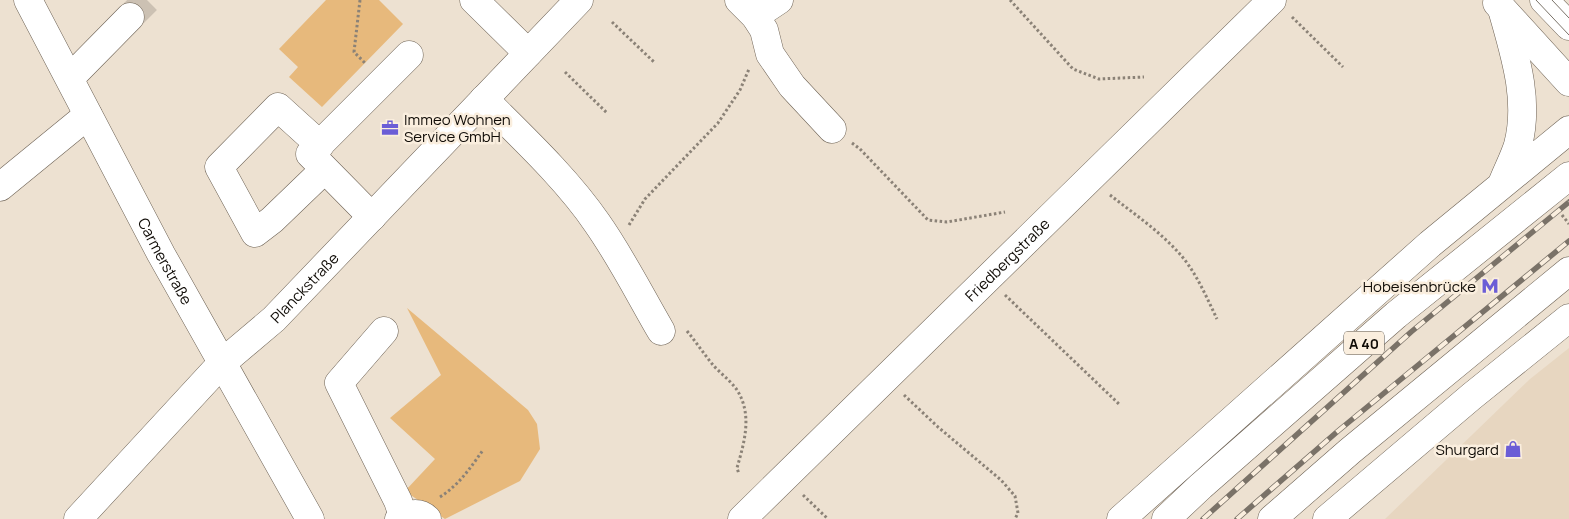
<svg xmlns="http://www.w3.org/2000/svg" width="1569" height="519" font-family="Manrope,sans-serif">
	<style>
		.built { fill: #e7d6c0 }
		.green { fill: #e7b97c }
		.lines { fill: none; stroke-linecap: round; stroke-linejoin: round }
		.minor-tunnel { stroke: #ccc1b3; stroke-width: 28; stroke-dasharray: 28 14; stroke-linecap: butt }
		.minor-casing { stroke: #6d6255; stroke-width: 29 }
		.major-casing { stroke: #6d6255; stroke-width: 29 }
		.highway-casing { stroke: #6d6255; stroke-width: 29 }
		.path { stroke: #8b8277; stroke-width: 3; stroke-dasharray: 2.5 2.5; stroke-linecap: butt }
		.minor { stroke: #fff; stroke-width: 28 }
		.major { stroke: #fff; stroke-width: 28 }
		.highway { stroke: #fff; stroke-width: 28 }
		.tram { stroke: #7a7268; stroke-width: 1 }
		.rail-casing { stroke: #7a7268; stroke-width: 5.5 }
		.rail { stroke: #faeede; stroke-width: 4; stroke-dasharray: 11; stroke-linecap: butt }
		.labels { text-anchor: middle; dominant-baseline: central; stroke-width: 5; stroke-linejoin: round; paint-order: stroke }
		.shield { fill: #faeede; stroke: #565048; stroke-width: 1 }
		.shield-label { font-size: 14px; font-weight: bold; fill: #100c07 }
		.poi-label { font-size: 15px; fill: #100c07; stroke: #faeede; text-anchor: end }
		.street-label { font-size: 15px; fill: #100c07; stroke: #faeede }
	</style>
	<rect width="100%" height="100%" fill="#ede1d1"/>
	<!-- built -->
	<path class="built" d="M1569,348V519H1385L1530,379Z"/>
	<!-- green -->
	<path class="green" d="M326,0H379L403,24L322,107L289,77L298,67L279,49Z
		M407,308L515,399L528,410L537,424L540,449L520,481L445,519L405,491L435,459L390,418L441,375Z"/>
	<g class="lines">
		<!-- minor-tunnel -->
		<path class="minor-tunnel" d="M130,17L147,0"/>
		<!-- minor casing -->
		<g class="minor-casing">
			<g id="minor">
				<path id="s1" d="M28,0L161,254L310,519"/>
				<path d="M474,0L528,53"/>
				<path d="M739,0L755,16L764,30L770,54L792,86L832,129"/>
				<path d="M1544,0L1569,26"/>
				<path d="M755,16L779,0"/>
				<path d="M70,78L130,17"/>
				<path d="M484,99C522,137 567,179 597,223C621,257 640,295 661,331"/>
				<path d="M320,145L278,107L219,167L255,233L272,220L324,170"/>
				<path d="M0,187L88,115"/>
				<path d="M372,217L310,154L409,55"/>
				<path d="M384,331L339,383L398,501L403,516"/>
				<path id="s2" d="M78,519L222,363L274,319L579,0"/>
				<path d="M399,519C408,514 419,511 427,519"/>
				<path id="s3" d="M742,519L1272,0"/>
			</g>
		</g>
		<!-- major casing -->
		<g class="major-casing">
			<path id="major" d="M1497,3L1569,82"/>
		</g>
		<!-- highway casing -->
		<g class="highway-casing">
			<path id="highway" d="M1502,9C1514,52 1530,99 1518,145C1514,158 1507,171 1502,184
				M1121,519L1430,244L1569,130
				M1166,519L1201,486L1396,315L1569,176
				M1272,519L1350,451L1569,271
				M1327,519L1472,396L1569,318"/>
		</g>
		<!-- path -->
		<path class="path" d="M360,0L354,52L365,63
			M1010,0L1073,69L1099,79L1144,77
			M1292,17L1343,67
			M612,22L655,63
			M565,72L607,113
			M852,143L860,149L928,220L947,222L1005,212
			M1110,195C1133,213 1158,230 1178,252C1195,270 1206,296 1217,319
			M1562,215L1569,224
			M629,225L645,199L718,123L740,90L749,69
			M1005,295L1120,405
			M687,331C696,342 704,354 713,365C720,373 731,381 737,390C753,415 744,443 737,468L739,474
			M904,395L938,427L1001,480L1015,496L1018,513L1015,519
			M803,495L828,519
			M440,497C459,485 471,467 483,450"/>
		<!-- minor -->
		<use href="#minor" class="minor"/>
		<!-- major -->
		<use href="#major" class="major"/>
		<!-- highway -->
		<use href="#highway" class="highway"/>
		<!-- tram -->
		<path class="tram" d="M1536,0L1569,35
			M1552,0L1569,18"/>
		<!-- rail casing -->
		<g class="rail-casing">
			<path id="rail" d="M1203,519L1411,332L1569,202
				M1237,519L1338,431L1569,241"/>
		</g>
		<!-- rail -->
		<use href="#rail" class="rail"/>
	</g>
	<!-- icons -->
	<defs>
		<g id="office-bare" transform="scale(1.35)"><path d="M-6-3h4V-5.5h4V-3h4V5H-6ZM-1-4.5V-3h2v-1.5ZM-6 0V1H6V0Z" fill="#6b5dd6" stroke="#faeede" stroke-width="2.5" paint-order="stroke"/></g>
		<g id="metro-bare" transform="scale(1.35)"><path d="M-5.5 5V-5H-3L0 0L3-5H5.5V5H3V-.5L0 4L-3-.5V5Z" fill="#6b5dd6" stroke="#faeede" stroke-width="2.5" paint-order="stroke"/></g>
		<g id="shop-bare" transform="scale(1.35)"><path d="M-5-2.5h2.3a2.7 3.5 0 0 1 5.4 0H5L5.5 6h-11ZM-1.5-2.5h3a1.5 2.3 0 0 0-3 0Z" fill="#6b5dd6" stroke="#faeede" stroke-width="2.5" paint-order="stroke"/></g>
	</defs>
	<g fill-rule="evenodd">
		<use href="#office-bare" x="390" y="128"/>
		<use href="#metro-bare" x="1490" y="286"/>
		<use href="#shop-bare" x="1513" y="449"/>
	</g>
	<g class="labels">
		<!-- shield labels -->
		<rect class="shield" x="1344" y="331.5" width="40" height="23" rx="4"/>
		<g class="shield-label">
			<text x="1364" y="343">A 40</text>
		</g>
		<!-- poi labels -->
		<g class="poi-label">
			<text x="404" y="119" text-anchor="start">Immeo Wohnen<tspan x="404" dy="17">Service GmbH</tspan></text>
			<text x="1476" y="286">Hobeisenbrücke</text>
			<text x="1499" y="449">Shurgard</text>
		</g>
		<!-- street labels -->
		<g class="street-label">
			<text stroke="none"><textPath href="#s3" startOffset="371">Friedbergstraße</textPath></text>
			<text stroke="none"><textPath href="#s1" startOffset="295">Carmerstraße</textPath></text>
			<text stroke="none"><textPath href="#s2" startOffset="324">Planckstraße</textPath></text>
		</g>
	</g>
</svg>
